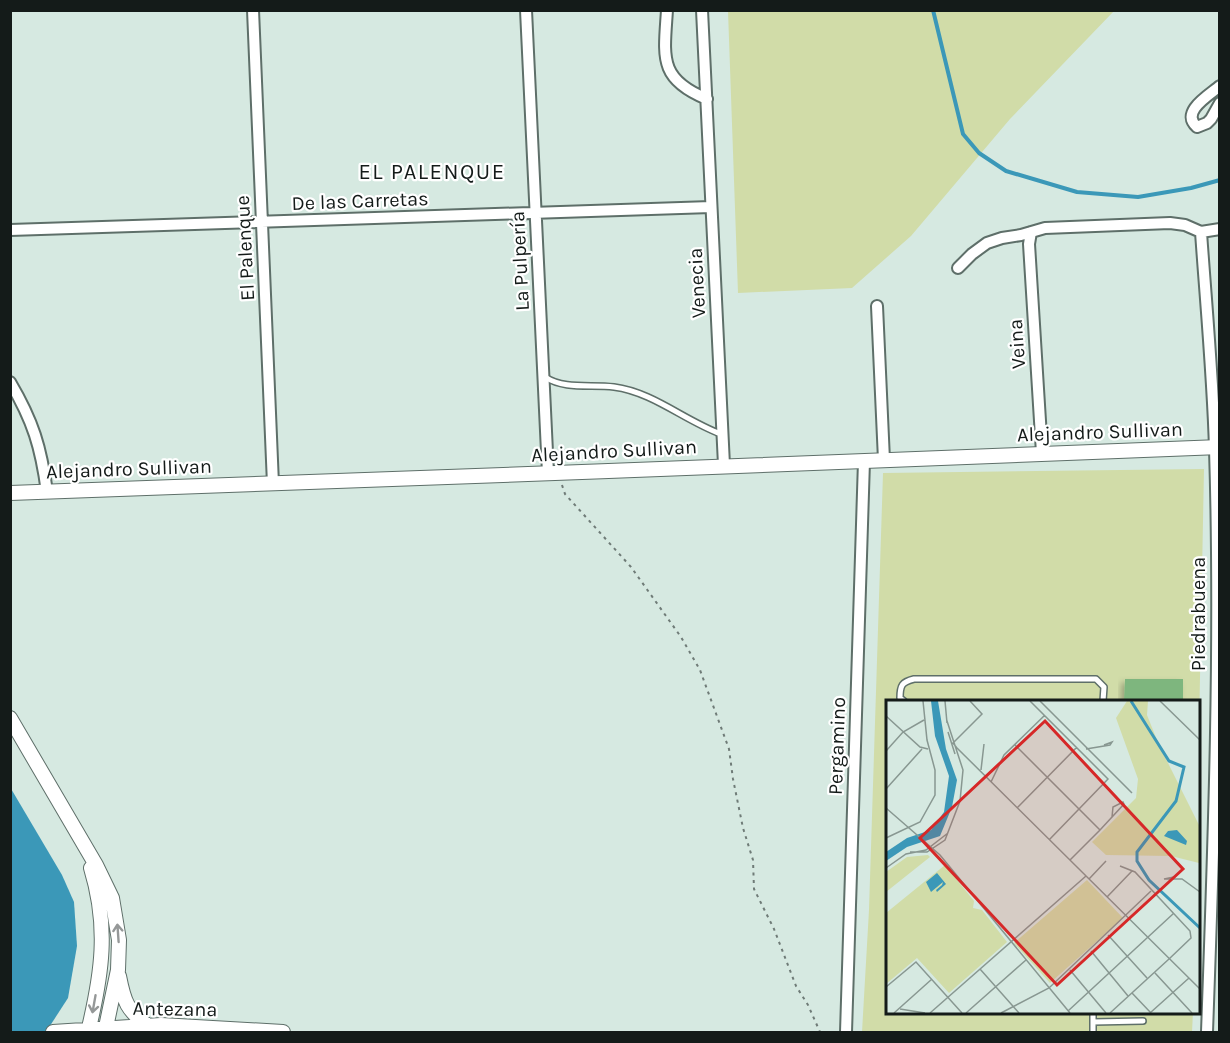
<svg xmlns="http://www.w3.org/2000/svg" width="1230" height="1043" font-family="Karla,sans-serif">
	<style>
		.green { fill: #d1dca8 }
		.water { fill: #3b98b8 }
		.lines { fill: none; stroke-linecap: round; stroke-linejoin: round }
		.stream { stroke: #3b98b8; stroke-width: 4 }
		.building { fill: #7eb67e; filter: url(#shadow) }
		.service-casing { stroke: #5e6f69; stroke-width: 8 }
		.minor-casing { stroke: #5e6f69; stroke-width: 14 }
		.tertiary-casing { stroke: #5e6f69; stroke-width: 16 }
		.path { stroke: #6f7b77; stroke-width: 2; stroke-dasharray: 3 4.5; stroke-linecap: butt }
		.service { stroke: #fff; stroke-width: 5 }
		.minor { stroke: #fff; stroke-width: 10 }
		.tertiary { stroke: #fff; stroke-width: 14 }
		.oneway { stroke: #959898 }
		.labels { text-anchor: middle; dominant-baseline: central; stroke-width: 4.5; stroke-linejoin: round; paint-order: stroke }
		.street-label { font-size: 20px; fill: #141b19; stroke: #fff }
		.quarter-label { font-size: 22px; letter-spacing: 1.5px; fill: #141b19; stroke: #fff }
		.inset-river { fill: none; stroke: #3b98b8; stroke-width: 3 }
		.inset-road { fill: none; stroke: #889791; stroke-width: 1.5 }
		.view { fill: #d62828; fill-opacity: 0.15; stroke: #d62828; stroke-width: 3 }
		.inset-edge { fill: none; stroke: #141b19; stroke-width: 3 }
	</style>
	<defs>
		<filter id="shadow"><feDropShadow dx="-3.5" dy="3.5" stdDeviation="3" flood-color="#0004"/></filter>
	</defs>
	<rect width="100%" height="100%" fill="#d6e9e1"/>
	<!-- green -->
	<path class="green" d="M728,11V10L1114,11L1010,119L911,236L852,288L738,293Z
		M1204,469L1199,729L1198,701H888V1012H1193L1192,1032H862L869,910L883,473Z"/>
	<!-- water -->
	<path class="water" d="M10,787L62,875L74,902L77,946L68,998L46,1032H11Z"/>
	<g class="lines">
		<!-- stream -->
		<path class="stream" d="M933,10L963,134L979,153L1006,171L1077,192L1138,197L1191,188L1220,180"/>
	</g>
	<!-- building -->
	<path class="building" d="M1125,679H1183V701H1124Z"/>
	<g class="lines">
		<!-- service casing -->
		<g class="service-casing">
			<path id="service" d="M545,377C565,390 591,384 614,387C653,392 685,421 721,434
				M904,701L900,698C900,685 902,682 914,679H1096L1104,687L1103,701
				M1093,1022L1143,1021
				M1093,1032V1012"/>
		</g>
		<!-- minor casing -->
		<g class="minor-casing">
			<path id="minor" d="M253,10L273,484
				M526,10L548,473
				M667,10C664,57 658,79 707,99
				M702,10L724,465
				M1220,86C1208,96 1180,112 1197,127L1207,123L1211,119L1220,103
				M10,230L711,207
				M1031,232L1029,244L1042,453
				M1201,232C1206,304 1213,377 1215,449C1221,643 1214,838 1207,1032
				M958,268L972,254L987,243L1002,238L1021,235L1045,228L1170,223L1185,225L1201,232L1220,229
				M877,306L884,460
				M10,382C33,421 41,447 47,492
				M846,1032L864,461"/>
		</g>
		<!-- tertiary casing -->
		<g class="tertiary-casing">
			<path id="tertiary" d="M10,493C414,480 816,462 1220,447
				M10,718L96,865L112,898L119,940L118,970L105,1032
				M119,976C124,1002 127,1010 148,1026
				M53,1032L161,1025L283,1032
				M88,1032C102,974 109,927 91,868"/>
		</g>
		<!-- path -->
		<path class="path" d="M562,485L565,494L631,567L681,637L700,670L729,749L733,779L743,828L753,860L754,889L774,929L796,986L808,1005L820,1032"/>
		<!-- service -->
		<use href="#service" class="service"/>
		<!-- minor -->
		<use href="#minor" class="minor"/>
		<!-- tertiary -->
		<use href="#tertiary" class="tertiary"/>
	</g>
	<!-- one-way arrows -->
	<defs><path id="oneway-shaft" d="M-6 0H5M1.5-3L5.5 0L1.5 3" fill="none" stroke-width="1.6" stroke-linecap="round" stroke-linejoin="round" transform="scale(1.5)"/></defs>
	<g class="oneway">
		<use href="#oneway-shaft" transform="translate(118 933) rotate(-94)"/>
		<use href="#oneway-shaft" transform="translate(94 1004) rotate(100)"/>
	</g>
	<g class="labels">
		<!-- street labels -->
		<g class="street-label">
			<text transform="translate(360 201) rotate(-2)">De las Carretas</text>
			<text transform="translate(245 248) rotate(-93)">El Palenque</text>
			<text transform="translate(520 261) rotate(-93)">La Pulpería</text>
			<text transform="translate(697 283) rotate(-93)">Venecia</text>
			<text transform="translate(1017 344) rotate(-94)">Veina</text>
			<text transform="translate(1100 432) rotate(-2)">Alejandro Sullivan</text>
			<text transform="translate(614 451) rotate(-3)">Alejandro Sullivan</text>
			<text transform="translate(129 469) rotate(-2)">Alejandro Sullivan</text>
			<text transform="translate(1198 614) rotate(-90)">Piedrabuena</text>
			<text transform="translate(837 746) rotate(-88)">Pergamino</text>
			<text transform="translate(175 1009) rotate(1)">Antezana</text>
		</g>
		<!-- quarter labels -->
		<g class="quarter-label">
			<text x="432" y="172">EL PALENQUE</text>
		</g>
	</g>
	<!-- overview -->
	<g transform="translate(886 700)">
		<rect width="314" height="314" fill="#d6e9e1"/>
		<path d="M241,1H262L261,15L273,45L313,125V163L285,156L220,155L206,142L250,98L252,79L230,18ZM42,155L44,157L0,192V172L21,157ZM59,165L88,201L87,208L96,210L121,242L63,293L31,258L0,284V213ZM201,180L237,218L164,283L128,243Z" fill="#d1dca8"/>
		<path d="M45,1H52L60,49L71,80L66,107L54,136L21,147L0,161V152L21,138L45,130L58,112L63,76L49,36ZM291,130L301,141L300,145L278,136L282,131ZM51,173L60,184L51,192L50,190L56,185L57,182L45,192L40,182Z" fill="#3b98b8"/>
		<path class="inset-river" d="M245,1L283,61L298,67L290,101L251,152V161L263,180L314,228"/>
		<path class="inset-road" d="M59,1L61,23M84,1L96,14L67,43L71,48L314,289M144,1L222,79L163,140M154,1L246,93M274,1L314,40M0,16L34,47L42,49M62,32L69,54M129,45L214,130M200,49L224,45L226,42L218,45M0,51L17,32L38,20M95,70L98,44M105,82L118,55L159,15M0,89L36,49M0,108L54,155L184,313M131,108L191,47M0,138L34,122L49,95V70L41,40L37,1M24,152H41L59,140L74,101L77,70L61,21M184,160L214,130L238,104L237,102L227,107L226,117M234,166L249,172L304,231L305,238L283,259M0,168L20,154L40,150L62,133M288,177L278,179H296L314,192M203,179L220,161M221,197L246,171M222,235L261,278M205,251L242,296M94,269L133,313M184,270L220,313M269,273L306,313M0,287L30,262L76,313M246,293L265,313M14,309L39,313M182,311L288,213M8,313L46,279M44,313L200,176M80,313L140,260M115,313L163,288L265,191M224,313L283,259M264,313L303,278"/>
		<path class="view" d="M159,21L297,169L171,285L34,138Z"/>
		<rect width="314" height="314" class="inset-edge"/>
	</g>
	<!-- border -->
	<rect width="1230" height="1043" fill="none" stroke="#141b19" stroke-width="24"/>
</svg>
